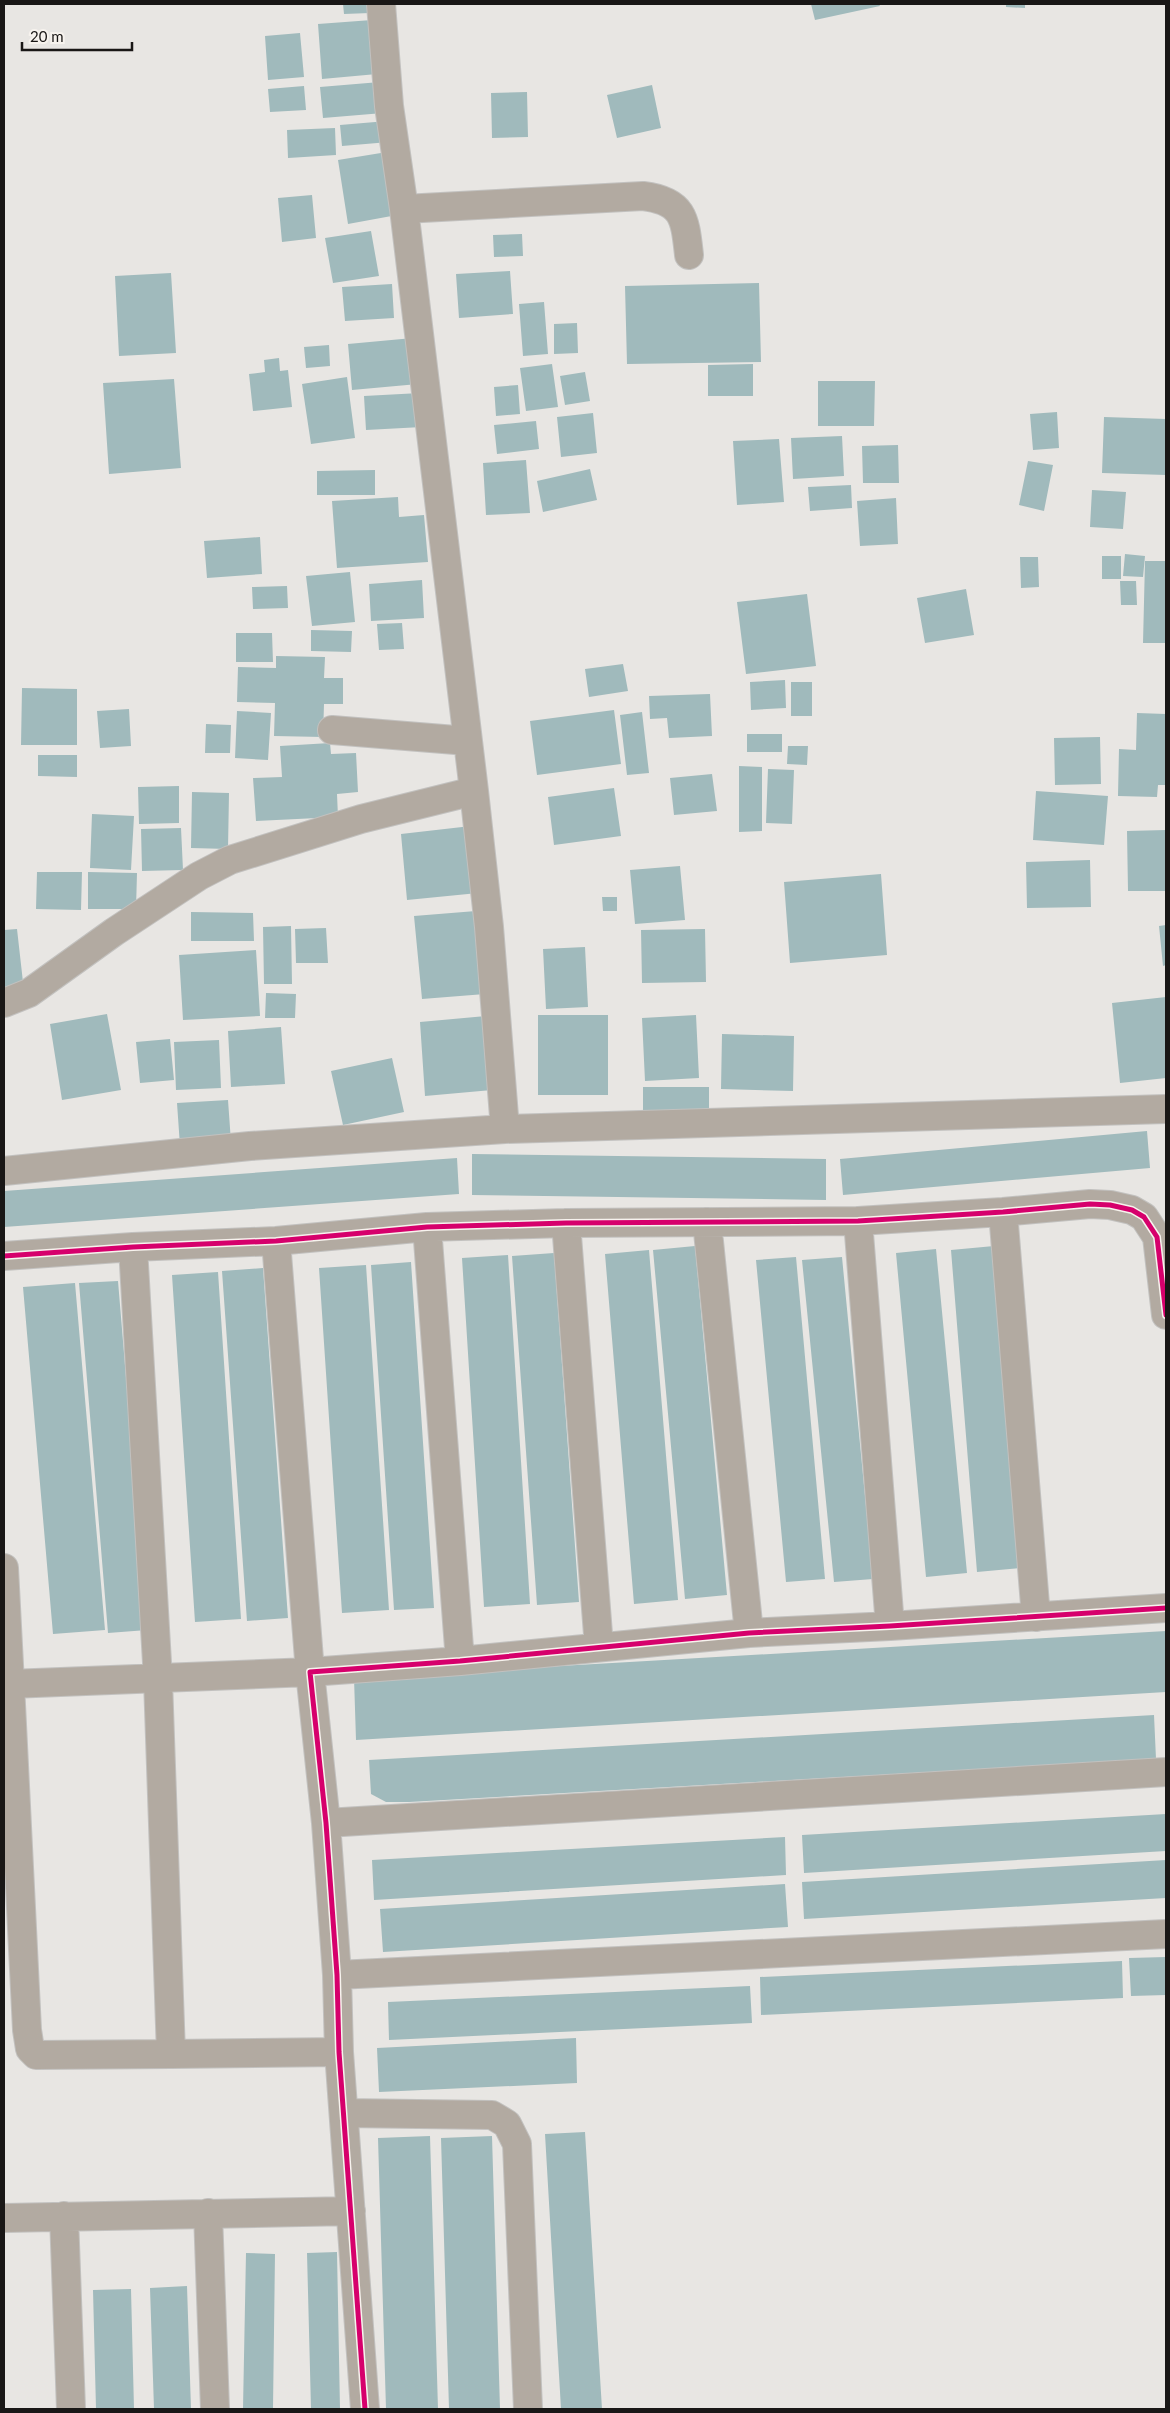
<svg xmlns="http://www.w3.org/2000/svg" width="1170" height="2413" font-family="Lato,sans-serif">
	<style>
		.building { fill: #a0babc }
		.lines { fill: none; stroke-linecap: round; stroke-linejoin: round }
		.minor-casing { stroke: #c2c1bf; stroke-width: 30 }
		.minor { stroke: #b2aaa1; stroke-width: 28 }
		.cycleway-casing { stroke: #f7f3ee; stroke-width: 8 }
		.cycleway { stroke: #d6006c; stroke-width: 5 }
	</style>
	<rect width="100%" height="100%" fill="#e8e6e3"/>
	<!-- building -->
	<path class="building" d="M343,4H370V13L344,14Z
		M811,4H879L880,6L815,20Z
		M1006,4H1025V8L1006,7Z
		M372,20L377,74L322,79L318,24Z
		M300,33L304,77L268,80L265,36Z
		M380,82L383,113L323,118L320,87Z
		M652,85L661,128L617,138L607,95Z
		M304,86L306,110L270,112L268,89Z
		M527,92L528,137L492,138L491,93Z
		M387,121L389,142L342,146L340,125Z
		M335,128L336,155L288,158L287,130Z
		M387,152L397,215L348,224L338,160Z
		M312,195L316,238L282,242L278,198Z
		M371,231L379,276L333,283L325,238Z
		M522,234L523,256L494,257L493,235Z
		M510,271L513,314L459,318L456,274Z
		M171,273L176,353L119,356L115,276Z
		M759,283L761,362L627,364L625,286Z
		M392,284L394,318L345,321L342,287Z
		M544,302L548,354L523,356L519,304Z
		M577,323L578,353L554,354V324Z
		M413,338L418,384L352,390L348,344Z
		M329,345L330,366L306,368L304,347Z
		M279,358L280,371L288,370L292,407L253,411L249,374L265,372L264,360Z
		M552,364L558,407L526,411L520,368Z
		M753,364V396H708V365Z
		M585,372L590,401L565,405L560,376Z
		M347,377L355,438L311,444L302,384Z
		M174,379L181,468L109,474L103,383Z
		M818,381H875L874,426H818Z
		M518,385L520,414L496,416L494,387Z
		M420,393L422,427L366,430L364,396Z
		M1057,412L1059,448L1033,450L1030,414Z
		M593,413L597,453L561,457L557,417Z
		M1104,417L1166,419V475L1102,473Z
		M536,421L539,449L497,454L494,425Z
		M842,436L844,476L793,479L791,438Z
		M779,439L784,502L737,505L733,441Z
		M898,445L899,483H863L862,446Z
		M526,460L530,513L486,515L483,463Z
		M1028,461L1053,465L1044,511L1019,505Z
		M590,469L597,500L543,512L537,481Z
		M375,470V495H317V471Z
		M851,485L852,508L810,511L808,487Z
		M1092,490L1126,492L1123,529L1090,527Z
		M398,497L399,517L424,515L428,562L337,568L332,501Z
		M896,498L898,544L860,546L857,501Z
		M260,537L262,574L207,578L204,541Z
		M1125,554L1145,556L1143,577L1123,576Z
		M1102,556H1121V579H1102Z
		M1020,557H1038L1039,587L1021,588Z
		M1145,561H1166V643H1143Z
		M350,572L355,622L312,626L306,576Z
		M422,580L424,618L371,621L369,584Z
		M1120,581H1136L1137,605H1121Z
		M287,586L288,608L253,609L252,587Z
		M966,589L974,635L925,643L917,598Z
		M807,594L816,666L746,674L737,602Z
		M402,623L404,649L379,650L377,624Z
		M311,630L352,631L351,652L311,651Z
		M236,633H272L273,662H236Z
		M276,656L325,657L324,678H343V704H324L323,737L274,736L275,703L237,702L238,667L276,668Z
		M623,664L628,691L589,697L585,669Z
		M785,680L786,708L751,710L750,682Z
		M791,682H812V716H791Z
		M22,688L77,689V745H21Z
		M710,694L712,736L669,738L667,718L650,719L649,696Z
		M129,709L131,746L100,748L97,711Z
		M614,710L621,764L537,775L530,721Z
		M237,711L271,713L268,760L235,758Z
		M642,712L649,773L627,775L620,715Z
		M1137,713L1166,714V785H1158L1157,797L1118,796L1119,749L1136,750Z
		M206,724L231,725L230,753H205Z
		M747,734H782V752H747Z
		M1100,737L1101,784L1055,785L1054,738Z
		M330,743L331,754L356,753L358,792L337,794L338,817L256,821L253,778L282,777L280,746Z
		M788,746H808L807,765L787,764Z
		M38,755H77V777L38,776Z
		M739,766L762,767V831L739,832Z
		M768,769L794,770L792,824L766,823Z
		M712,774L717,811L674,815L670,778Z
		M179,786V823L139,824L138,787Z
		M614,788L621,836L554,845L548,797Z
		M1036,791L1108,796L1104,845L1033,840Z
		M192,792L229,793L228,849L191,848Z
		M92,814L134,816L131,870L90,868Z
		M471,826L478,893L407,900L401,834Z
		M181,828L183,870L142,871L141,829Z
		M1166,830V891H1128L1127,831Z
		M1090,860L1091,907L1027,908L1026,862Z
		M680,866L685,920L635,924L630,870Z
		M37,872H82L81,910L36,909Z
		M88,872L137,873L136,909H88Z
		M881,874L887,955L790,963L784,882Z
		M602,897H617V911H603Z
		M476,911L485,994L422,999L414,916Z
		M191,912L253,913L254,941H191Z
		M1166,925V965L1163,966L1159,926Z
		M291,926L292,984H264L263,927Z
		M326,928L328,963H296L295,929Z
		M17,929L24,991L4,993V930Z
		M705,929L706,982L642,983L641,930Z
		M585,947L588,1007L546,1009L543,949Z
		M256,950L260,1016L183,1020L179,955Z
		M266,993L296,994L295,1018H265Z
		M1166,997V1078L1120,1083L1112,1003Z
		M107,1014L121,1090L62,1100L50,1024Z
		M538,1015H608V1095H538Z
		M696,1015L699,1078L645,1081L642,1018Z
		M486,1016L492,1090L425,1096L420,1022Z
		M281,1027L285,1084L231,1087L228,1031Z
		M722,1034L794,1036L793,1091L721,1089Z
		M170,1039L174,1080L140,1083L136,1042Z
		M219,1040L221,1088L176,1090L174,1042Z
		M392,1058L404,1112L343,1125L331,1071Z
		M643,1087H709V1115H643Z
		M228,1100L231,1142L180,1146L177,1103Z
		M1147,1131L1150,1168L843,1195L840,1159Z
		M472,1154L826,1159V1200L472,1195Z
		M457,1158L459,1194L4,1227V1191Z
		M695,1246L727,1595L685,1599L653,1250Z
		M994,1246L1020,1568L977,1572L951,1250Z
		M936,1249L967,1573L926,1577L896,1253Z
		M649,1250L678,1600L634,1604L605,1254Z
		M554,1253L579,1602L537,1605L512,1256Z
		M508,1255L530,1604L484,1607L462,1258Z
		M796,1257L825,1579L786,1582L756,1260Z
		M842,1257L873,1579L834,1582L802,1260Z
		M411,1262L434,1608L394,1610L371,1265Z
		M366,1265L389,1610L342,1613L319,1268Z
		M263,1268L288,1618L247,1621L222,1271Z
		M218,1272L241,1619L195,1622L172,1275Z
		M118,1281L147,1630L108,1633L79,1283Z
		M75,1283L105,1630L53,1634L23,1287Z
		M1166,1631V1692L356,1740L354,1678Z
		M1154,1715L1156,1759L409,1802H386L371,1794L369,1760Z
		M1166,1814V1851L804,1873L802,1835Z
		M785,1837L786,1875L374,1900L372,1860Z
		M1166,1860V1898L804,1919L802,1882Z
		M785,1884L788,1927L383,1952L380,1909Z
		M1166,1957V1995L1131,1996L1129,1958Z
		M1122,1961L1123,1998L761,2015L760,1977Z
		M750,1986L752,2023L389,2040L388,2002Z
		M576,2038L577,2083L379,2092L377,2048Z
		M585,2132L602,2409H561L545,2134Z
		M430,2136L438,2409H386L378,2138Z
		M492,2136L500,2409H449L441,2138Z
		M337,2252L340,2409H311L307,2253Z
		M246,2253L275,2254L273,2409H243Z
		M187,2286L191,2409H154L150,2288Z
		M131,2289L134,2409H96L93,2290Z"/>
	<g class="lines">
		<!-- minor casing -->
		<g class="minor-casing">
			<path id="minor" d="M381,4L389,106L404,209L474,791L489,927L505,1129
				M404,209L643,196C684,201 685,219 689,255
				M332,730L468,741
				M4,1003L29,993L114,932L199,876L230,860L361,819L474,791
				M4,1171L250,1146L505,1129L1166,1109
				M1003,1212L1036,1617
				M858,1221L890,1626
				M707,1222L749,1633
				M566,1223L599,1647
				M427,1227L460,1661
				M133,1247L158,1680L171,2054L339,2052
				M4,1256L133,1247L276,1241L427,1227L566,1223L858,1221L1003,1212L1090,1204L1110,1205L1132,1210L1144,1217L1157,1237L1166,1315
				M4,1568L10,1684L310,1672L276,1241
				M4,1685L10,1684L27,2030L30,2049L36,2055L171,2054
				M326,1823L1166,1772
				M337,1975L1166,1934
				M344,2113L492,2115L507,2124L517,2144L528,2409
				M208,2213L215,2409
				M64,2216L71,2409
				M4,2218L351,2211
				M365,2409L339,2052L337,1975L326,1823L310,1672L460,1661L749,1633L890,1626L1166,1608"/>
		</g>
		<!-- minor -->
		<use href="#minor" class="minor"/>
		<!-- cycleway casing -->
		<g class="cycleway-casing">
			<path id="cycleway" d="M4,1256L133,1247L276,1241L427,1227L566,1223L858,1221L1003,1212L1090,1204L1110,1205L1132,1210L1144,1217L1157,1237L1166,1315
				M365,2409L339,2052L337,1975L326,1823L310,1672L460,1661L749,1633L890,1626L1166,1608"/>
		</g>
		<!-- cycleway -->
		<use href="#cycleway" class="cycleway"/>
	</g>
	<!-- border -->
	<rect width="1170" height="2413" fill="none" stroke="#191716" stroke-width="10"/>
	<!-- scale -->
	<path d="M22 42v8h110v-8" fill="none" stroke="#191716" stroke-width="2.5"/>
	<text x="30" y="42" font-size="15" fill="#191716" stroke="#f7f3ee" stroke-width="4" paint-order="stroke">20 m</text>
</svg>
